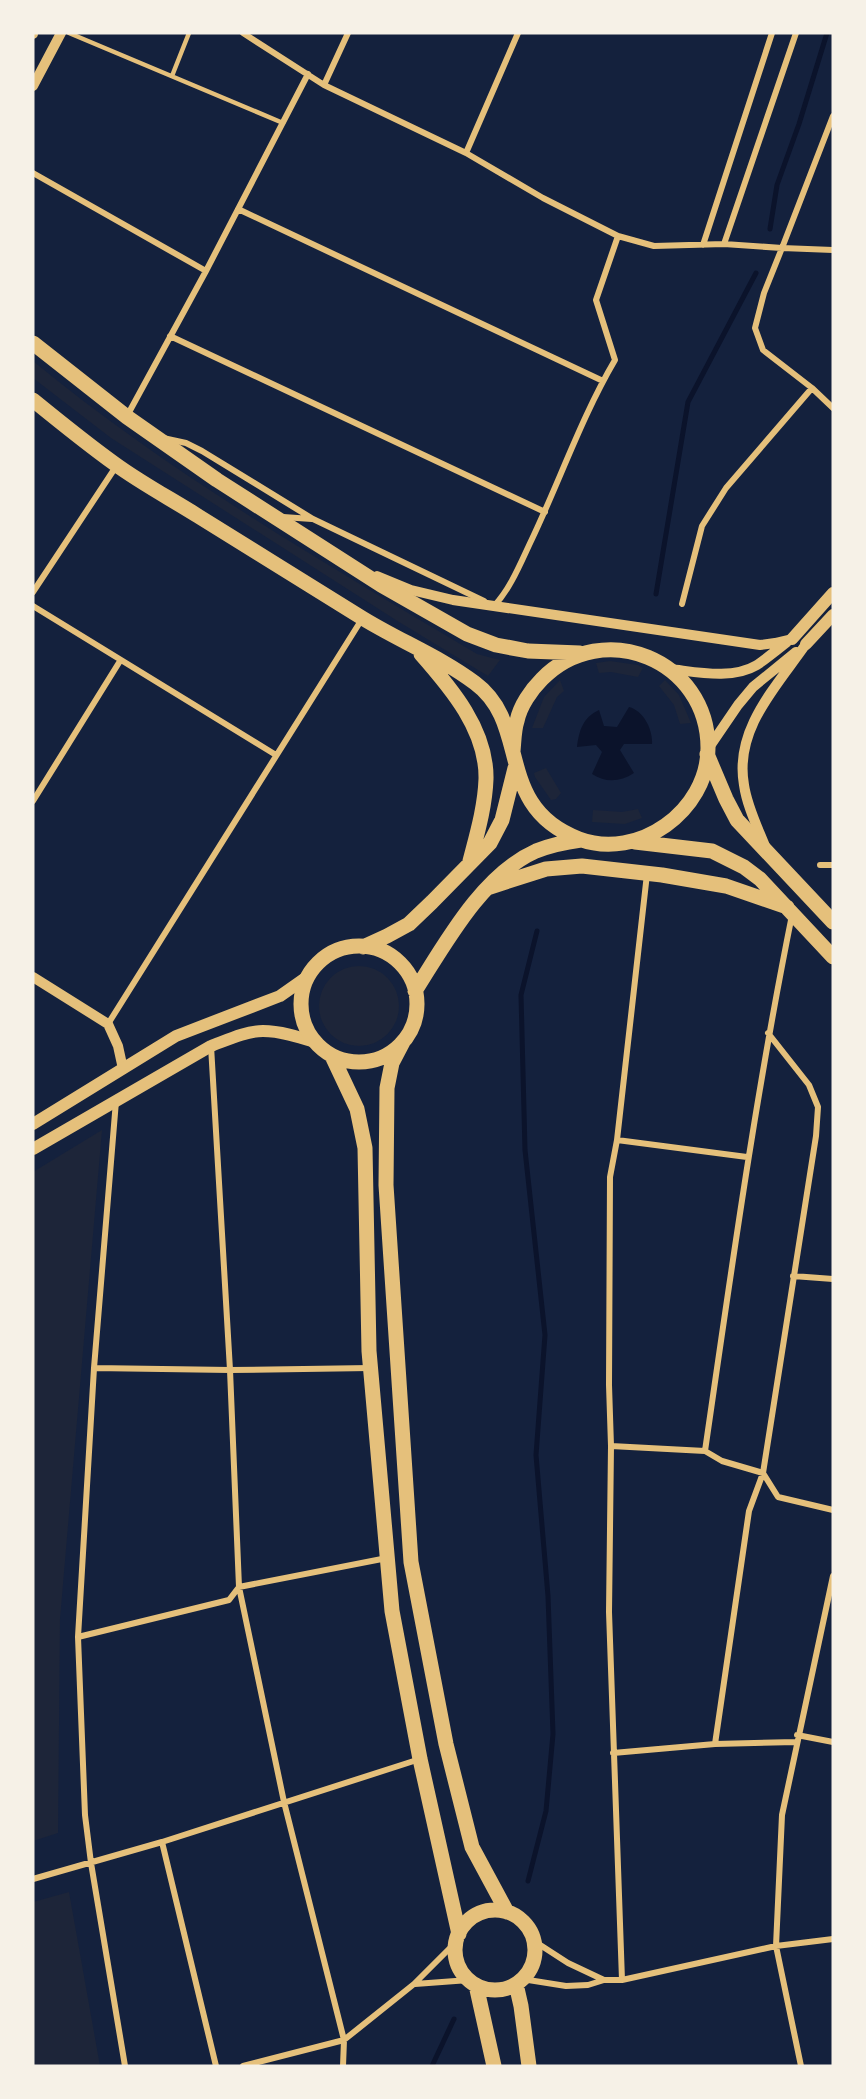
<svg xmlns="http://www.w3.org/2000/svg" width="866" height="2099" font-family="'Fira Sans Condensed',sans-serif">
	<style>
		.green { fill: #1d2539 }
		.water { fill: #0b132b }
		.lines { fill: none; stroke-linecap: round; stroke-linejoin: round }
		.stream { stroke: #0b132b; stroke-width: 5 }
		.service { stroke: #e5c07b; stroke-width: 4.5 }
		.minor { stroke: #e5c07b; stroke-width: 6 }
		.tertiary { stroke: #e5c07b; stroke-width: 10 }
		.secondary { stroke: #e5c07b; stroke-width: 12 }
		.primary { stroke: #e5c07b; stroke-width: 15 }
	</style>
	<rect width="100%" height="100%" fill="#14213d"/>
	<!-- green -->
	<path class="green" d="M33,361C170,474 325,563 477,654L500,660L488,676L399,622L111,438L33,378Z
		M610,661L638,665L643,668L638,677L611,672L599,673L596,663Z
		M560,680L564,691L557,697L543,728H532L544,697Z
		M665,680L679,695L691,723L680,724L674,705L659,686Z
		M546,768L561,793L556,799L551,800L535,777L534,773Z
		M638,809L642,818L625,824L592,822L593,810L622,812Z
		M319 1006a40 40 0 1 1 80 0a40 40 0 1 1-80 0Z
		M102,1130L60,1619L58,1833L33,1841V1172Z
		M69,1892L100,2066H33V1902Z"/>
	<!-- water -->
	<path class="water" d="M629,707C644,711 653,730 652,744H624L620,750L634,773C620,782 606,783 592,774L602,752L596,745L577,747C579,731 583,717 599,710L604,726L617,727Z"/>
	<g class="lines">
		<!-- stream -->
		<path class="stream" d="M770,229L777,185L799,124L827,33
			M656,594L688,402L756,273
			M528,1881L546,1811L553,1734L548,1596L536,1455L545,1335L525,1150L521,995L537,931
			M432,2066L454,2019"/>
		<!-- service -->
		<path class="service" d="M69,33L283,123
			M172,76L189,33"/>
		<!-- minor -->
		<path class="minor" d="M243,33L324,85L466,153
			M324,85L348,33
			M33,173L206,271
			M238,209L603,381
			M618,236L654,246L724,244L782,248L833,116
			M724,244L796,33
			M703,245L772,33
			M833,250L782,248L764,293L755,328L763,350L812,388L833,408
			M170,336L545,512
			M127,416L206,271L308,74
			M163,438L186,443L202,451L313,519L484,601
			M283,517L312,519
			M33,592L117,465
			M682,604L702,526L726,488L812,388
			M33,606L276,755
			M494,606C511,588 521,562 532,539C560,480 582,416 615,360L596,300L618,236L543,198L466,153L518,33
			M33,801L120,661
			M820,865H833
			M792,915C756,1093 731,1272 705,1451L722,1461L763,1473L778,1497L833,1510
			M108,1024L362,619
			M211,1046L230,1370L239,1587L284,1802L344,2040L343,2066
			M116,1101L94,1368L78,1637L85,1815L91,1863L125,2066
			M617,1140L747,1157
			M793,1276L833,1279
			M94,1368L230,1370L370,1368
			M611,1446L705,1451
			M78,1637L229,1600L239,1587L387,1558
			M797,1735L833,1742
			M715,1744L749,1511L763,1473L816,1136L818,1107L809,1085L768,1033
			M613,1753L715,1744L796,1742
			M162,1842L216,2066
			M33,1879L162,1842L420,1759
			M534,1941L568,1963L604,1980
			M522,1979L566,1986L588,1985L604,1980H622L776,1946L833,1939
			M622,1980L609,1612L611,1446L609,1385L610,1177L617,1140L647,874
			M415,1984L469,1980
			M243,2066L344,2040L414,1984L456,1942
			M801,2066L776,1946L782,1815L833,1576"/>
		<!-- tertiary -->
		<path class="tertiary" d="M33,34V33
			M33,86L61,33
			M377,576L411,590L453,600L760,645L775,643L792,639
			M670,669C697,672 732,680 757,665C767,658 777,650 787,642
			M708,749L738,705L753,687L796,652
			M765,846C757,826 747,806 744,785C734,729 777,686 806,644
			M33,977L108,1024L118,1046L123,1069"/>
		<!-- secondary -->
		<path class="secondary" d="M792,639L833,593
			M806,644L833,615
			M33,1124L176,1036L280,996L307,977
			M33,1149L211,1046C227,1040 246,1031 263,1031C280,1031 299,1037 315,1042"/>
		<!-- primary -->
		<path class="primary" d="M33,343L127,417L217,480L381,585L467,634L496,645L528,651L580,653
			M33,400C60,422 87,444 115,464C141,483 171,499 198,516C252,549 305,583 359,616C397,640 439,656 475,683C532,725 493,806 579,839C638,861 708,811 708,748C708,660 603,617 542,679C531,690 520,706 517,721C514,730 514,741 513,751
			M421,654C451,688 487,730 486,779C485,807 477,834 470,861
			M707,754L726,799L737,820L833,922
			M635,842L712,851L744,867L760,879L833,957
			M487,888L546,869L582,866L662,875L726,886L787,907
			M301 1004a58 58 0 1 1 116 0a58 58 0 1 1-116 0Z
			M363,947L387,936L409,924L432,902L490,843L502,820L515,768
			M415,991C445,944 482,875 536,851C551,845 566,842 581,840
			M403,1042L392,1063L387,1088L386,1185L411,1562L446,1744L472,1847L507,1912
			M332,1056L357,1109L365,1148L369,1351L392,1611L420,1759L459,1934
			M455 1950a40 40 0 1 1 80 0a40 40 0 1 1-80 0Z
			M516,1984L521,2006L529,2066
			M476,1985L494,2066"/>
	</g>
	<!-- border -->
	<rect width="866" height="2099" fill="none" stroke="#f6f1e7" stroke-width="69"/>
</svg>
